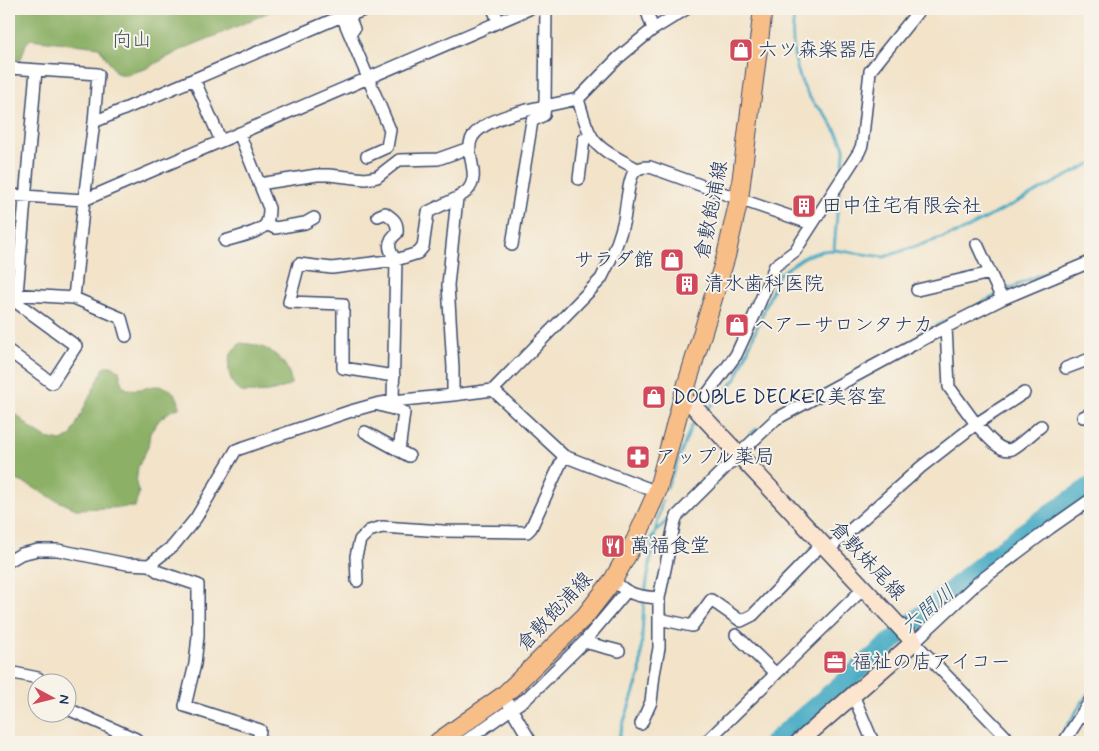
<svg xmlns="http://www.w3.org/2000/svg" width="1099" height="751" font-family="Mynerve,'Klee One',sans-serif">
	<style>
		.forest { fill: #8cb066; stroke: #547062 }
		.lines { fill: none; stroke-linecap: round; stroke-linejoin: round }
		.stream { stroke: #41a8c2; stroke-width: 3 }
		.river { stroke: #41a8c2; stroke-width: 20 }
		.street-casing { stroke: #3b4a6e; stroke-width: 14 }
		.secondary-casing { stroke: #3b4a6e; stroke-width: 19 }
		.primary-casing { stroke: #3b4a6e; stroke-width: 20 }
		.street { stroke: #fff; stroke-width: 11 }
		.secondary { stroke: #fce5cf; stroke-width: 16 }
		.primary { stroke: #f7be88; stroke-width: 18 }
		.labels { text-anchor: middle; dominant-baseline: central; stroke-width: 4; stroke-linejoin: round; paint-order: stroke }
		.park-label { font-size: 20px; fill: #405664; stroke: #f7f3e8 }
		.poi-label { font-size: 20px; fill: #1b2f5e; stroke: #f7f3e8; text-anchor: start }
		.street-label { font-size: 20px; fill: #1b2f5e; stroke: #f7f3e8 }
		.water-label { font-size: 21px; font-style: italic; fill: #285981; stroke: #f7f3e8 }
	</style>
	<rect width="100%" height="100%" fill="#f7f3e8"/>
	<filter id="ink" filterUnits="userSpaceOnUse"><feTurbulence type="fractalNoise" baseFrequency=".02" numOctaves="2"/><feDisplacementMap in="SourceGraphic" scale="10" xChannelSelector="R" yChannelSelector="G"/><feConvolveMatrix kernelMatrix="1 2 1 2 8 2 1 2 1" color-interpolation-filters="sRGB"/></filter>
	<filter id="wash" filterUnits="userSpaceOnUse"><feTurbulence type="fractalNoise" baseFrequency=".0096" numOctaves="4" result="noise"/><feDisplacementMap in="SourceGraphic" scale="20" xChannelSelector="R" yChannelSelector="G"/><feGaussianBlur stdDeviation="1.12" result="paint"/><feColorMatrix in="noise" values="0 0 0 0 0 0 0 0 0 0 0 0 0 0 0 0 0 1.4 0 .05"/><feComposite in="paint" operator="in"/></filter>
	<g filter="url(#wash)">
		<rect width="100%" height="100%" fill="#f2e3c9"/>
		<!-- forest -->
		<path class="forest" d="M9,9H276L222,33L185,48L145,69L125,75L116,73L99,47L31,39L26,44L21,59L9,63Z
			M241,343C247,344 253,344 258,346C275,350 291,366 291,384C278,391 265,394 250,392C247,392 244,393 242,392C229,386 226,365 231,354C233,349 237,346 241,343Z
			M105,366H111L119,370L122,385L127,389C131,389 135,390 140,389C145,389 150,386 156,386C169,386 180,394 179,408L172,410L160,419L150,433L148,447L138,467L136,484L139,493L135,507L76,509L54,499L29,485L9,477V417L17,415L32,429L46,438L61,441L71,436L83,410Z"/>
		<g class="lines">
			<!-- stream -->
			<path class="stream" d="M795,9C789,39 794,75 812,101C815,107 822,109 825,114C829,119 843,142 844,148C845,155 842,164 842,171
				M834,250L839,190
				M1003,292L1034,277L1076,262
				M936,326L997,295
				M706,411L736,379L779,274L806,256L822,251L834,250L884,257L962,231L1090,164
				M751,434L757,429
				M701,484L728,455
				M667,488L692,425L698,419
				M629,568L655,533L672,515
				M645,593L655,533L662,501
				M454,742L500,710
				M617,742L640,674L644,599
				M1057,742L1090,690"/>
			<!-- river -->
			<path class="river" d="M774,742L968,576L1023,533L1090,487"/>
		</g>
	</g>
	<g filter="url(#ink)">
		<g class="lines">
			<!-- street casing -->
			<g class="street-casing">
				<path id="street" d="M493,9L499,22
					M646,9L653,29
					M354,29L349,16L366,9
					M9,68L98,74L94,122L84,200L74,298L9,294
					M194,79L221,141
					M578,99L618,58L652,30L686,9
					M94,122L342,16L390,130L387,147L367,156
					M579,179L584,139L591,135
					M259,184L317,175H329L365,179L377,177L399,160L438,159L469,148
					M9,195L84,200L529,9
					M378,216L385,213C394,219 398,222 397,233C395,235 392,237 391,240C387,247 392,255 396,260L418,253L423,247L428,212L457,198
					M266,224L275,228L305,223L314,218
					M225,241C236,237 260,233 266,224C269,219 269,213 269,208L239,133
					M977,244L1002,299
					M512,245L532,121L544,115L545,105L546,9
					M917,290L990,273
					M17,294L36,70
					M9,297L76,346L52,383L9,351
					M74,298L121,318L126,336
					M946,327L949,387L976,424L1024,393
					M1066,368L1090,359
					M493,390L564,456L657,492
					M453,395V368L448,285L457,198C460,196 464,194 467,191C483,174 462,153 473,136C488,114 552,105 578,99C582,112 585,126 592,137C601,152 622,160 637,169
					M393,401L396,260L332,268L299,264L289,302L343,304V368L394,376
					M379,405L404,412L399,451
					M693,405L708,393L736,355L754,316L775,266L795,251L859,152L862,145L870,71L920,9
					M1083,417L1090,414
					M365,432L409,456
					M828,550L921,467L976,424C984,432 999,454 1012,449C1017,447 1035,431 1041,426
					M9,561L21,554L38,550H58L127,564L149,565L159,572L198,585V636L195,664L185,706L260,730L258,742
					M149,565L173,546L196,518L236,450L351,411L376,404L393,401L453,395L493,390L601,279C611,260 619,241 624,220C626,209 628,182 633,174C638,167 643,167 650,167L739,199L812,224
					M357,581L356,556L360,540L369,531L382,527L443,531L527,532L531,528L564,456
					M620,586C631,596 645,597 659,598
					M659,619L692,626L711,600L741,621L753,615L822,544
					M736,635L776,674
					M584,642L619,651
					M9,672L38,678L43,684
					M853,695L873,742
					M508,703L531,742
					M68,709L136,739
					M641,724L651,702L654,674L659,648V598L675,521L677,516L738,455L776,419L942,329L1002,299L1090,262
					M464,742L511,709L527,698L584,642L626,592
					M706,742L864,588
					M1011,742L914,642L976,584L1050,528L1090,500
					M1064,742L1090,701"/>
			</g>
			<!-- secondary casing -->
			<g class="secondary-casing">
				<path id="secondary" d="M682,400L693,405L697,410L914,642L799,742"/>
			</g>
			<!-- primary casing -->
			<g class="primary-casing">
				<path id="primary" d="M438,742L459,727L504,695L585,616L613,580L635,541L657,492L682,400L726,256L739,199L763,9"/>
			</g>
			<!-- street -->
			<use href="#street" class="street"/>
			<!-- secondary -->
			<use href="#secondary" class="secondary"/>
			<!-- primary -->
			<use href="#primary" class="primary"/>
		</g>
	</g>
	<!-- icons -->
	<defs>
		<g id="shop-square" transform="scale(1.25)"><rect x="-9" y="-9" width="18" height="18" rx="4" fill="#d1495b" stroke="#f7f3e8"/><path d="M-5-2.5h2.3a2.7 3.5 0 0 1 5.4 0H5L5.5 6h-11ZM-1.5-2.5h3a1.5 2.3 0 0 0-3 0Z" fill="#fff"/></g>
		<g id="building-square" transform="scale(1.25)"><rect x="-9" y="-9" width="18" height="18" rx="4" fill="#d1495b" stroke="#f7f3e8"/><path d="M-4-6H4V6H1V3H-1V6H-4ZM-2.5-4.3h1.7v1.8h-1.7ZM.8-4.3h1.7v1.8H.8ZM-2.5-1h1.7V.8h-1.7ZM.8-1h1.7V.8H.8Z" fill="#fff"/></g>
		<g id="pharmacy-square" transform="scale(1.25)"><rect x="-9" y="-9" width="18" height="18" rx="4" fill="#d1495b" stroke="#f7f3e8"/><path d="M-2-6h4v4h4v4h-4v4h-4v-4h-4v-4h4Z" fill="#fff"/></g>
		<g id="restaurant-square" transform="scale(1.25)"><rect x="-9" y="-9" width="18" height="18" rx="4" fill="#d1495b" stroke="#f7f3e8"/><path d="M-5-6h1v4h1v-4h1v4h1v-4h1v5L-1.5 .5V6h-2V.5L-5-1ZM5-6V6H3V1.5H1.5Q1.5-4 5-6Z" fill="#fff"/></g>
		<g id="office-square" transform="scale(1.25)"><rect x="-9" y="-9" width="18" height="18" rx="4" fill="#d1495b" stroke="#f7f3e8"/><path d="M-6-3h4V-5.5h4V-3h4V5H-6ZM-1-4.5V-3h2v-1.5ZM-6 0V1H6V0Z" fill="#fff"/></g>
	</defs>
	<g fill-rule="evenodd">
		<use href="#shop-square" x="741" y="50"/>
		<use href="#building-square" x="804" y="206"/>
		<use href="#shop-square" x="672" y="260"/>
		<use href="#building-square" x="687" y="284"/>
		<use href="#shop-square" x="737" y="325"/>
		<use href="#shop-square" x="654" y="397"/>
		<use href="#pharmacy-square" x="638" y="457"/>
		<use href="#restaurant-square" x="613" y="546"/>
		<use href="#office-square" x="835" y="662"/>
	</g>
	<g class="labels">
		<!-- park labels -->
		<g class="park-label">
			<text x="132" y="40">向山</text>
		</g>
		<!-- poi labels -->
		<g class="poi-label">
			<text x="758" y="50">六ツ森楽器店</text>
			<text x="822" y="206">田中住宅有限会社</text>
			<text x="654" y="260" text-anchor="end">サラダ館</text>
			<text x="704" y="284">清水歯科医院</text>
			<text x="754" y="325">ヘアーサロンタナカ</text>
			<text x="672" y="397">DOUBLE DECKER美容室</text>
			<text x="656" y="457">アップル薬局</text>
			<text x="630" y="546">萬福食堂</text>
			<text x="852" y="662">福祉の店アイコー</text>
		</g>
		<!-- street labels -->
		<g class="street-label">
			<text transform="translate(712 210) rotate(-79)">倉敷飽浦線</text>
			<text transform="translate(867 561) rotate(47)">倉敷妹尾線</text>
			<text transform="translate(555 612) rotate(-47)">倉敷飽浦線</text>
		</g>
		<!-- water labels -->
		<g class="water-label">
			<text transform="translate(928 610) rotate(-40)">六間川</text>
		</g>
	</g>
	<!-- margin -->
	<rect width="1099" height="751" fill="none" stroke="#f7f3e8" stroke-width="30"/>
	<!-- north arrow -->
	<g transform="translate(52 698) rotate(97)"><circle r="24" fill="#f7f3e8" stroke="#9fa5b1"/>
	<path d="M0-4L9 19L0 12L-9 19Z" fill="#d1495b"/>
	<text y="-8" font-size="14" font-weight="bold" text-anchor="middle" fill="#1b2f5e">N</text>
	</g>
</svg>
